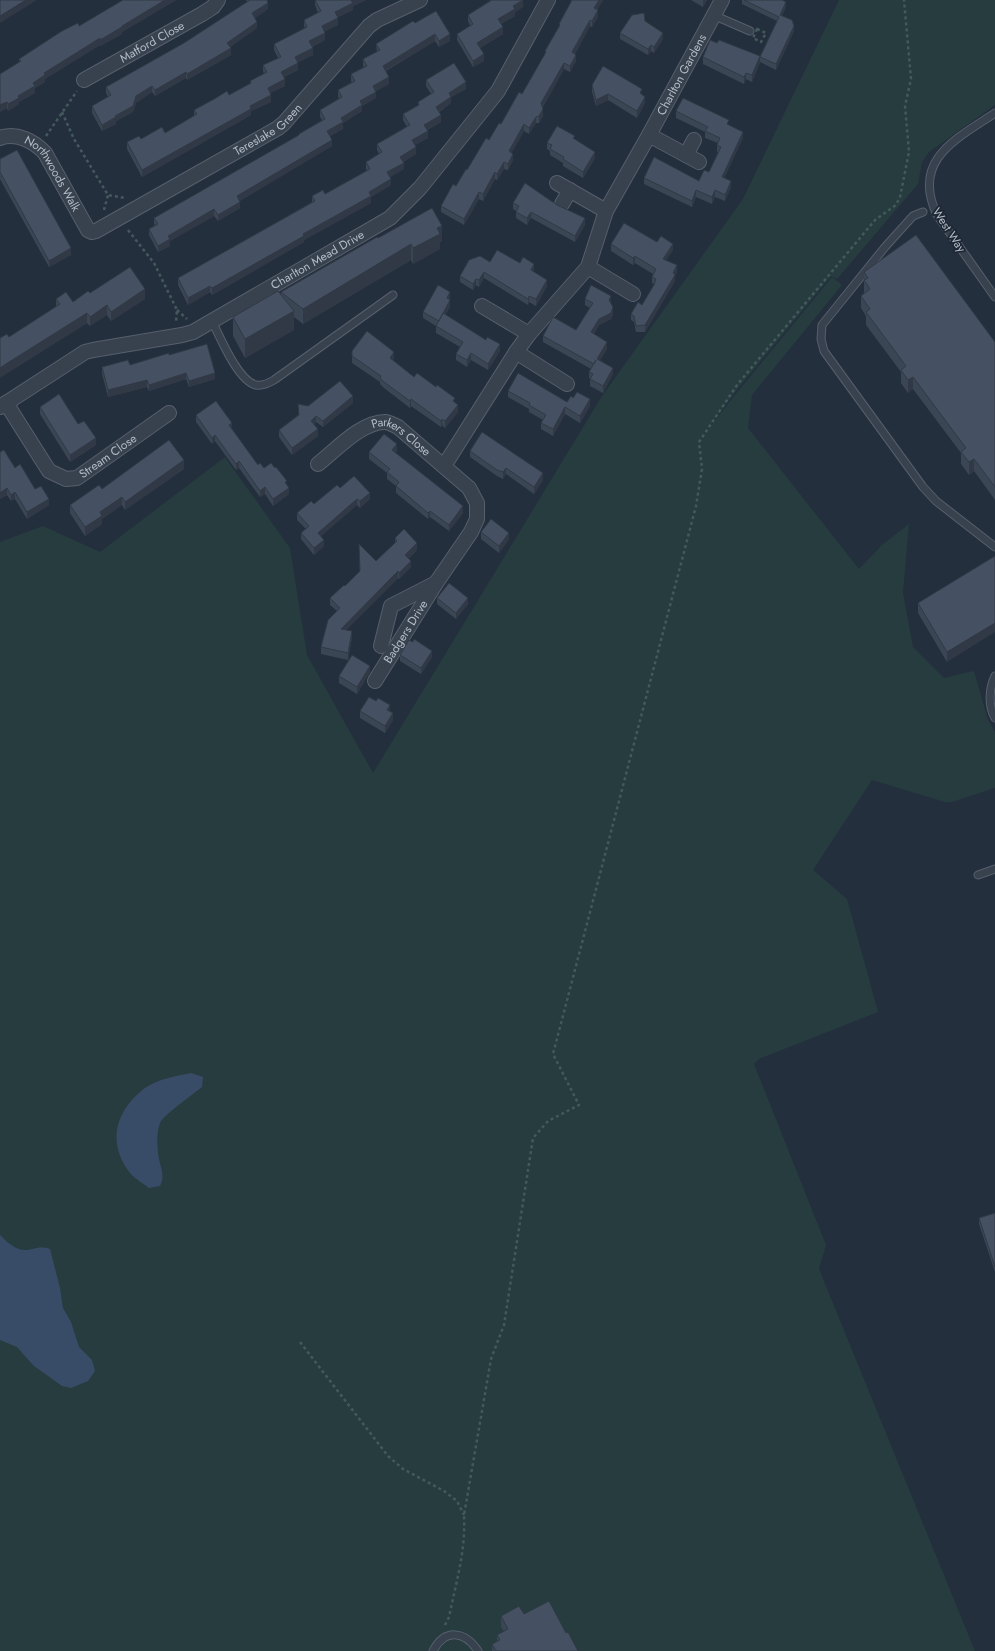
<svg xmlns="http://www.w3.org/2000/svg" width="995" height="1651" font-family="Jost,sans-serif">
	<style>
		.green { fill: #263c3f }
		.water { fill: #394c67 }
		.lines { fill: none; stroke-linecap: round; stroke-linejoin: round }
		.lane-casing { stroke: #565f6c; stroke-width: 9 }
		.street-casing { stroke: #565f6c; stroke-width: 16 }
		.path { stroke: #44595c; stroke-width: 2.5; stroke-dasharray: 3 3; stroke-linecap: butt }
		.lane { stroke: #38414e; stroke-width: 7 }
		.street { stroke: #38414e; stroke-width: 14 }
		.wall { fill: #3b4654 }
		.shaded-wall { fill: #303945 }
		.building { fill: #455162; stroke: #303945 }
		.labels { text-anchor: middle; dominant-baseline: central; stroke-width: 3.5; stroke-linejoin: round; paint-order: stroke }
		.street-label { font-size: 12px; fill: #b4bcc9; stroke: #1d2633 }
	</style>
	<rect width="100%" height="100%" fill="#242f3e"/>
	<!-- green -->
	<path class="green" d="M839,0H995V105L929,152L922,162L918,184L837,279L831,276L736,391L703,436L735,395L832,277L842,285L752,395L748,428L859,569L882,545L909,524L903,593L913,647L944,678L974,671L988,720L995,732V788L952,802H945L872,780L813,870L847,899L878,1012L759,1059L754,1064L826,1245L819,1269L975,1651H0V542L43,526L100,552L225,457L290,548L307,655L373,773L602,396L743,199Z"/>
	<!-- water -->
	<path class="water" d="M191,1073L203,1077L202,1087C193,1094 167,1113 161,1121C156,1130 157,1149 159,1159C161,1169 165,1176 160,1186L149,1188C143,1183 135,1179 130,1173C106,1142 116,1110 145,1088C158,1079 176,1076 191,1073Z
		M0,1235C6,1241 15,1250 24,1250C35,1250 38,1245 50,1249L60,1288L63,1308L71,1322L79,1347L92,1360L95,1371L88,1381L71,1388L62,1386L34,1366L17,1347L0,1340Z"/>
	<g class="lines">
		<!-- lane casing -->
		<g class="lane-casing">
			<path id="lane" d="M713,15L750,31
				M995,113C956,139 911,160 937,215L995,297
				M923,212L913,216L885,247L822,325L821,339L824,351L923,487L936,501L995,547
				M212,321C220,337 238,381 256,385C262,386 269,383 274,380L393,295
				M995,676C989,688 988,706 995,718
				M978,875L995,869
				M433,1651C445,1628 465,1631 478,1651"/>
		</g>
		<!-- street casing -->
		<g class="street-casing">
			<g id="street">
				<path id="s1" d="M84,80L202,14L213,7L218,0"/>
				<path d="M649,135L699,162"/>
				<path id="s2" d="M0,138C16,132 34,141 45,153L88,230L92,232L96,231L278,128L284,123L369,26L377,20L420,0"/>
				<path d="M686,155L694,140"/>
				<path d="M557,183L606,211"/>
				<path d="M562,204L570,190"/>
				<path d="M588,267L633,294"/>
				<path d="M482,306L529,334"/>
				<path d="M516,352L567,384"/>
				<path id="s3" d="M6,403L49,471L66,479L77,478L169,413"/>
				<path id="s4" d="M0,407L85,352L93,350L182,335L193,332L390,218L420,188L498,91L548,0"/>
				<path id="s5" d="M318,464C336,450 362,421 386,422C390,423 394,425 398,427L469,488L477,503V519L471,532L436,583L391,606L381,646"/>
				<path id="s6" d="M444,466L516,352L529,334L588,267L606,211L649,135L722,0"/>
				<path id="s7" d="M375,681L436,583"/>
			</g>
		</g>
		<!-- path -->
		<path class="path" d="M757,29L766,33L761,42L753,38Z
			M62,112L74,139L108,195L125,198
			M46,136L77,91
			M104,210L108,195
			M128,230L154,263L177,310L176,322
			M177,310L187,319
			M300,1342L388,1456L403,1469L444,1491L457,1501L464,1515
			M445,1625L449,1617C456,1583 466,1550 464,1515L491,1359L504,1325L533,1138L548,1121L579,1105L553,1054L696,506L702,469L699,442L737,385L875,220L896,205L900,197L909,152L905,106L911,79L904,0"/>
		<!-- lane -->
		<use href="#lane" class="lane"/>
		<!-- street -->
		<use href="#street" class="street"/>
	</g>
	<!-- wall -->
	<path class="wall" d="M123,0H176L122,32V34L100,46V45L45,79V82L35,88V93L19,102V104L8,111L7,108L0,112L19,62V59L79,26Z
		M246,0H267L268,9L255,18L257,28L230,47L231,55L187,80L186,78L155,96L152,92L136,103L133,112L116,121V124L102,131L92,113V106L108,97L106,93V87L184,43L247,2Z
		M315,0H366L353,6V10L338,17V25L324,31L325,40L312,47L313,55L298,62V70L284,77L285,86L270,93L271,102L251,111V115L142,177L127,149V142L165,133L194,116V110L229,95L250,84V81L264,74L263,71V65L278,58L274,50V44L305,28L304,26V20L318,13L315,5Z
		M491,0H523V7L515,12V16L501,24L503,34L480,48L484,61L473,67L457,40V34L470,26L468,21V15Z
		M572,0H603L597,10L598,17L592,27L590,26L575,54L576,61L570,72L564,69L543,107V116L539,123H536L529,134L524,131L511,153L513,160L508,170L504,169L497,180L495,179L483,201L479,199L464,225L441,212V206L501,124L522,94L545,54V51L559,26V24Z
		M691,0H707L703,7Z
		M742,0H782L786,7L782,16L794,31L776,70L760,62L752,82L746,79L744,84L703,64V57L717,43L760,56L777,21L742,4Z
		M645,21L663,39L654,53L651,51L648,55L620,39V33Z
		M415,23L450,41L439,47L435,41L386,71L389,84L376,91V98L362,106V111L343,123V129L330,136L332,146L239,201L240,208L218,221L214,216L170,241V246L158,252L149,235V229L155,225L154,224V218L299,136V134L322,120L320,117V110L339,99L338,97V90L352,82L351,81V74L364,67L363,66V59L377,52L376,44Z
		M426,80L466,89L451,97V103L439,112L441,122L427,130L428,138L415,145L416,154L403,162L404,169L390,177L391,185L371,197V203L304,240V242L212,295L210,292L188,305L178,285V278L312,202V196L325,194L367,171L366,169V162L379,154L377,150V144L407,127L403,120V114L418,105V102L431,94L426,86Z
		M592,85L642,95L645,103L637,118L608,100L596,106L592,92Z
		M676,111L729,125L743,138L724,178L731,187L725,201L715,197L712,204L696,197L692,207L644,184V178L699,181L709,172L718,152H717V145L718,143L705,138V132L676,118Z
		M575,139L595,158L583,178L563,166V163L550,155V151L547,149V143Z
		M0,159L71,255L49,267L0,179Z
		M513,203L585,225L575,242L531,218L527,225L516,218V211L513,209Z
		M378,238L442,241L440,242V249L413,264L411,260L303,324L294,317V330L245,358L233,336V317L281,296V292Z
		M657,242L673,250L666,260L677,272L675,276V281L645,332H636L634,322L631,320V314L642,305L654,284L652,283V277L653,274L635,263L633,265L611,251V244Z
		M490,262L534,271V272L547,286L536,306L529,302L528,305L484,278L479,287L476,285L473,290L460,282V276Z
		M864,272L995,342V500L974,471L969,475L961,464V453L913,389L908,393L901,383V372L866,325V316L861,308V296L864,293Z
		M90,293L145,299L111,321L107,315L90,326L87,323L9,372V337L56,307V299L73,302Z
		M450,299V307L445,315L500,351L488,370L471,360L467,367L456,360V354L460,347L436,333V326L423,318V312Z
		M585,299L611,302V303L613,314L611,319L599,325L594,334L607,349L600,360L613,374L603,393L590,386V379L589,378V372L591,369L543,342V336L576,330L590,308L585,305Z
		M352,351L394,358L393,360L414,377L455,403L458,412L445,428L442,425L441,427L411,406L410,408L384,388L380,384V382L352,363Z
		M169,355L215,379L189,387L186,379L149,391L147,387L108,397L102,374V367L130,365Z
		M508,391L567,402L590,406L580,423L565,414L553,436L541,429V423L543,420L529,412V409L508,397Z
		M353,403L323,427L316,422L314,425L318,436L292,455L279,437V430L298,415L308,406Z
		M40,407L78,424L96,445L70,462L40,414Z
		M196,415L232,429L258,465L264,468L287,485L289,494L273,506L265,494L260,497L239,468L236,470L215,441L212,444L196,422Z
		M397,451L395,453L463,513L449,531L430,517L428,519L396,493V486L387,479V473L369,459V452Z
		M470,451L543,480L534,494L506,474L503,479L497,476L470,457Z
		M0,452L35,489L49,505L27,519L15,499L11,501L7,495L0,499Z
		M184,469L125,510L122,505L102,519V524L85,536L70,513V505L102,489Z
		M340,488L370,499L360,508L357,505L321,536L324,546L314,555L301,539V533L306,529L297,520V513L314,504Z
		M481,532L509,539L499,553L481,539Z
		M395,538L417,550L409,558L411,567L399,579L398,578L346,630L352,638L348,660L321,654V647L337,611L330,605V598L345,586L360,571L359,544L376,561L395,543Z
		M995,556L947,662L918,613V603Z
		M437,598L468,604L456,619L437,604Z
		M400,655L432,657L421,674L400,661Z
		M370,672L357,694L339,683V676Z
		M360,711H390L393,720L385,733L360,718Z
		M995,1213V1279V1272L979,1224V1218Z
		M524,1614L566,1633L578,1651H492V1644L497,1641V1635L504,1632L501,1627V1616Z"/>
	<!-- shaded-wall -->
	<path class="shaded-wall" d="M26,0H37L0,23V16Z
		M165,0H176L122,32V34L100,46V40Z
		M353,0H366L353,6V10L335,18V12Z
		M523,0V7L515,12V16L498,25V19L513,6Z
		M599,0H603L594,14V8Z
		M703,0H707L703,7Z
		M786,2V7L780,20V15Z
		M268,3V9L252,20V13Z
		M598,10V17L592,27V21Z
		M338,18V25L322,33V26Z
		M590,20V26L572,59V52Z
		M257,22V28L227,49V43Z
		M794,26V31L776,70V64Z
		M503,27V34L477,50V43Z
		M325,33V40L309,48V41Z
		M663,33V39L654,53V47Z
		M435,34V41L383,72V66Z
		M450,34V41L439,47V41Z
		M100,38V45L45,79V82L35,88V93L19,102V104L8,111V104L44,73Z
		M651,45V51L648,55V49Z
		M231,48V55L187,80V74Z
		M313,48V55L295,64V57Z
		M484,54V61L473,67V61Z
		M576,55V61L570,72V66Z
		M760,56V63L752,82V75Z
		M298,63V70L281,78V72Z
		M564,63V69L541,110V103Z
		M186,72V78L155,96V90Z
		M746,73V79L744,84V77Z
		M389,77V84L373,93V86Z
		M285,79V86L268,94V88Z
		M466,82V89L451,97V103L436,113V107L449,93Z
		M152,86V92L136,103L133,112L116,121V124L102,131V125L115,116L136,96Z
		M376,92V98L362,106V111L343,123V129L327,138V131L341,118L360,101Z
		M608,94V100L596,106V100Z
		M271,95V102L251,111V115L142,177V170L250,106Z
		M645,97V103L637,118V111Z
		M7,102V108L0,112V105Z
		M543,109V116L539,123V116Z
		M441,115V122L424,131V125Z
		M536,117V123L529,134V128Z
		M524,124V131L509,158V151Z
		M428,131V138L412,147V140Z
		M743,132V138L722,183V177Z
		M332,140V146L237,203V196Z
		M416,147V154L400,163V157Z
		M595,152V158L583,178V172Z
		M513,154V160L508,170V164Z
		M504,162V169L497,180V174Z
		M404,163V169L387,179V172Z
		M495,172V179L483,201V194Z
		M391,179V185L371,197V203L304,240V242L212,295V288L303,234Z
		M731,181V187L725,201V195Z
		M696,190V197L692,207V201Z
		M715,190V197L712,204V197Z
		M479,192V199L464,225V219Z
		M240,202V208L218,221V215Z
		M214,209V216L170,241V246L158,252V246L168,236Z
		M531,212V218L527,225V218Z
		M585,218V225L575,242V236Z
		M442,226V241L440,242V249L413,264V248L437,228Z
		M411,244V260L303,324V309Z
		M673,244V250L663,265V259Z
		M71,248V255L49,267V261Z
		M635,256V263L633,265V258Z
		M534,264V271L531,277V270Z
		M677,265V272L675,276V281L645,332V325Z
		M484,272V278L479,287V280Z
		M476,279V285L473,290V284Z
		M547,280V286L536,306V299Z
		M210,286V292L188,305V298Z
		M145,289V299L111,321V312Z
		M450,292V299L447,305V298Z
		M529,296V302L528,305V299Z
		M611,296V302L609,306V300Z
		M450,300V307L439,327V321Z
		M107,305V315L90,326V317Z
		M613,307V314L611,319L599,325L591,338V332L599,319Z
		M294,311V330L245,358V339Z
		M87,313V323L9,372L0,378V368L9,362Z
		M607,342V349L597,365V359Z
		M500,344V351L488,370V364Z
		M394,352V358L390,364V358Z
		M471,353V360L467,367V360Z
		M613,368V374L603,393V386Z
		M186,373V379L149,391V385Z
		M215,373V379L189,387V381Z
		M913,377V389L908,393V380Z
		M147,380V387L108,397V390Z
		M353,396V403L323,427V421Z
		M411,399V406L410,408V401Z
		M590,399V406L580,423V416Z
		M458,405V412L445,428V421Z
		M565,407V414L553,436V429Z
		M316,416V422L311,428V421Z
		M442,419V425L441,427V421Z
		M232,423V430L229,425Z
		M318,429V436L292,455V448Z
		M215,435V441L212,444V438Z
		M96,438V445L70,462V455Z
		M397,444V451L392,457V450Z
		M974,459V471L969,475V462Z
		M184,460V469L125,510V502Z
		M239,461V468L236,470V464Z
		M506,468V474L503,479V472Z
		M543,473V480L534,494V487Z
		M265,487V494L260,497V491Z
		M7,488V495L0,499V493Z
		M289,488V494L273,506V499Z
		M15,492V499L11,501V495Z
		M370,493V499L360,508V501Z
		M122,497V505L102,519V524L85,536V527L100,512Z
		M49,499V505L27,519V512Z
		M357,499V505L318,539V533Z
		M463,506V513L449,531V525Z
		M430,511V517L428,519V513Z
		M509,533V539L499,553V546Z
		M324,540V546L314,555V548Z
		M417,543V550L405,561V555Z
		M411,561V567L399,579V573Z
		M398,571V578L341,635V629Z
		M468,598V604L456,619V613Z
		M995,623V632L947,662V652Z
		M352,631V638L348,660V653Z
		M432,651V657L421,674V668Z
		M370,666V672L357,694V687Z
		M390,705V711L387,710Z
		M393,713V720L385,733V726Z"/>
	<!-- building -->
	<path class="building" d="M0,0H26L0,16Z
		M123,0H165L122,26V27L100,40V38L44,73L45,75L33,83L35,86L18,96L19,98L8,104L7,102L0,105V74L21,61L19,59L62,31L78,23L79,26Z
		M250,0H267L268,3L252,13L257,22L227,43L231,48L187,74L186,72L155,90L152,86L136,96L133,106L115,116L116,117L102,125L92,106L111,95L106,87L184,43Z
		M315,0H353L351,1L353,3L335,12L338,18L322,26L325,33L309,41L313,48L295,57L298,63L281,72L285,79L268,88L271,95L250,106L251,109L142,170L127,142L139,136L141,139L162,127L165,133L197,114L194,110L216,98L227,91L229,95L251,83L250,81L267,72L263,65L281,57L274,44L307,27L304,20L321,11Z
		M492,0H523L513,6L515,9L498,19L503,27L477,43L484,54L473,61L457,34L473,24L468,15Z
		M572,0H599L594,8L598,10L592,21L590,20L572,52L576,55L570,66L564,63L541,103L543,109L539,116L536,117L529,128L524,124L509,151L513,154L508,164L504,162L497,174L495,172L483,194L479,192L464,219L441,206L453,184L456,186L466,169L467,170L486,138L489,140L499,123L501,124L519,92L522,94L546,52L545,51L560,25L559,24Z
		M744,0H782L786,2L780,15L792,20L794,26L776,64L760,57L779,17Z
		M436,11L450,34L439,41L435,34L383,66L389,77L373,86L376,92L360,101L362,105L341,118L343,122L327,131L332,140L237,196L240,202L218,215L214,209L168,236L170,239L158,246L149,229L158,224L154,218L299,135V134L325,119L320,110L342,97L338,90L355,81L351,74L367,66L363,59L380,50L376,44L413,21L415,23Z
		M644,13L645,21L663,33L654,47L651,45L648,49L620,33L632,15Z
		M710,40L717,43L719,40L760,56L752,75L746,73L744,77L703,57Z
		M454,63L466,82L449,93L451,97L436,107L441,115L424,125L428,131L412,140L416,147L400,157L404,163L387,172L391,179L369,192L371,196L303,234L304,236L212,288L210,286L188,298L178,278L315,201L312,196L323,190L325,194L370,169L366,162L382,152L377,144L410,125L403,114L419,105L418,102L434,92L426,80Z
		M603,66L642,89L640,93L645,97L637,111L608,94L596,100L592,85Z
		M683,98L729,120L727,124L743,132L722,177L731,181L725,195L715,190L712,197L696,190L692,201L644,178L654,157L699,181L704,170L709,172L721,147L717,145L720,138L705,131L708,127L676,111Z
		M557,126L575,136L573,138L595,152L583,172L563,159L564,157L550,149L552,145L547,143Z
		M17,150L71,248L49,261L0,172V159Z
		M525,183L557,205L585,218L575,236L531,212L527,218L516,212L519,206L513,203Z
		M432,208L442,226L437,228L440,234L413,248L411,244L303,309L281,292L377,237L378,238Z
		M624,223L657,242L661,236L673,244L663,259L677,265L673,273L675,275L645,325L636,326L634,316L631,314L638,302L642,305L654,285L656,279L652,277L656,269L635,256L633,258L611,244Z
		M916,235L995,342V487L974,459L969,462L961,452L966,448L913,377L908,380L901,370L906,366L866,312L870,309L861,296L870,289L864,280L868,278L864,272Z
		M497,250L520,263L523,257L534,264L531,270L547,280L536,299L529,296L528,299L484,272L479,280L476,279L473,284L460,276L469,260L480,256L490,262Z
		M130,267L145,289L111,312L107,305L90,317L87,313L9,362L0,368V338L7,334L9,337L60,304L56,299L66,292L73,302L88,291L90,293Z
		M438,285L450,292L447,298L450,300L439,321L423,312Z
		M591,285L611,296L609,300L613,307L611,313L599,319L591,332L607,342L597,359L613,368L603,386L590,379L593,374L589,372L596,360L594,364L543,336L553,317L576,330L593,303L585,299Z
		M278,291L294,311L245,339L233,317Z
		M443,313L486,340L487,337L500,344L488,364L471,353L467,360L456,354L463,342L436,326Z
		M367,331L394,352L390,358L414,377L417,373L436,387L437,385L455,398L453,401L458,405L445,421L442,419L441,421L411,399L410,401L384,382L380,378L381,376L352,356V351Z
		M207,344L215,373L189,381L186,373L149,385L147,380L108,390L102,367L128,360L130,365L169,353V355Z
		M518,373L567,402L571,396L573,398L577,392L590,399L580,416L565,407L553,429L541,423L546,415L529,405L530,403L508,391Z
		M340,381L353,396L323,421L316,416L311,421L318,429L292,448L279,430L299,415L298,404L308,406Z
		M59,394L78,424L84,421L96,438L70,455L40,407Z
		M216,401L232,423L229,425L258,465L260,463L264,468L271,463L275,468L276,467L287,481L285,482L289,488L273,499L265,487L260,491L239,461L236,464L215,435L212,438L196,415Z
		M482,432L543,473L534,487L506,468L503,472L497,470L470,451Z
		M384,434L397,444L392,450L463,506L449,525L430,511L428,513L396,486L399,482L387,472L390,469L369,452Z
		M169,440L184,460L125,502L122,497L100,512L102,516L85,527L70,505L99,485L102,489Z
		M4,450L15,468L20,464L35,489L41,486L49,499L27,512L15,492L11,495L7,488L0,493V452Z
		M354,476L370,493L360,501L357,499L318,533L324,540L314,548L301,533L309,526L297,513L311,501L314,504L337,485L340,488Z
		M491,519L509,533L499,546L481,532Z
		M404,529L417,543L405,555L411,561L399,573L398,571L341,629L352,631L348,653L321,647L328,620L340,608L330,598L344,585L345,586L360,571L359,544L376,561L397,541L395,538Z
		M995,556V623L947,652L918,603Z
		M449,583L468,598L456,613L437,598Z
		M414,639L432,651L421,668L400,655L409,640L413,642Z
		M352,655L370,666L357,687L339,676Z
		M369,697L376,701L378,698L390,705L387,710L393,713L385,726L360,711Z
		M995,1213V1267L979,1218Z
		M549,1601L566,1633L568,1632L578,1651H496L492,1644L500,1640L497,1635L508,1629L501,1616L519,1606L524,1614Z"/>
	<g class="labels">
		<!-- street labels -->
		<g class="street-label">
			<text stroke="none"><textPath href="#s1" startOffset="78">Matford Close</textPath></text>
			<text stroke="none"><textPath href="#s6" startOffset="461">Charlton Gardens</textPath></text>
			<text stroke="none"><textPath href="#s2" startOffset="347">Tereslake Green</textPath></text>
			<text stroke="none"><textPath href="#s2" startOffset="71">Northwoods Walk</textPath></text>
			<text transform="translate(949 230) rotate(57)">West Way</text>
			<text stroke="none"><textPath href="#s4" startOffset="355">Charlton Mead Drive</textPath></text>
			<text stroke="none"><textPath href="#s5" startOffset="101">Parkers Close</textPath></text>
			<text stroke="none"><textPath href="#s3" startOffset="148">Stream Close</textPath></text>
			<text stroke="none"><textPath href="#s7" startOffset="58">Badgers Drive</textPath></text>
		</g>
	</g>
</svg>
